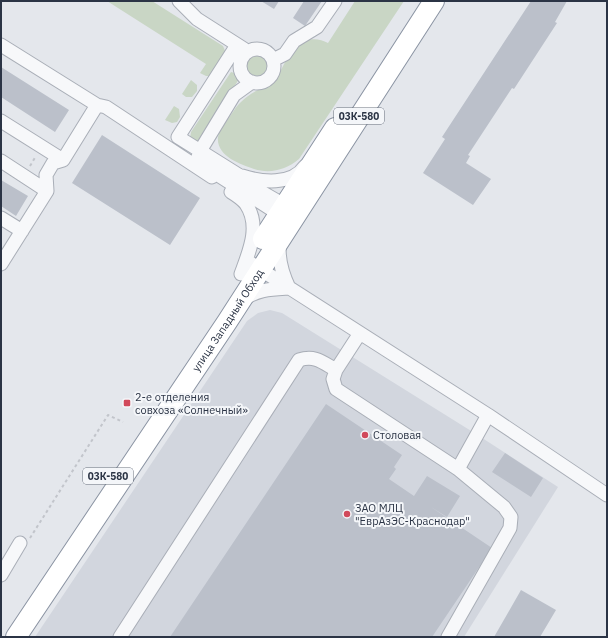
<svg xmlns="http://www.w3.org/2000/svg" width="608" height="638" font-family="'IBM Plex Sans',sans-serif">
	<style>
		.built { fill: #d2d6de }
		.green { fill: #c9d6c5 }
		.building { fill: #bbc0ca }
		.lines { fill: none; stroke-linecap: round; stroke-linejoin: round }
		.minor-casing { stroke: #a9aeb7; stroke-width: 15 }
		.highway-casing { stroke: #8b94a3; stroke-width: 22 }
		.path { stroke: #c2c5cb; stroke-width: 2; stroke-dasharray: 3 3; stroke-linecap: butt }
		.minor { stroke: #f7f8fa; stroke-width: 13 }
		.highway { stroke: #fff; stroke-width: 20 }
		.poi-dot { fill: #d1495b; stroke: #f4f6f9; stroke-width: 1.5 }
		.labels { text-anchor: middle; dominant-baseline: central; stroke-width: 4; stroke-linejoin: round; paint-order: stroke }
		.shield { fill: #f4f6f9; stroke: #676e7b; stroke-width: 1 }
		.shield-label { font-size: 10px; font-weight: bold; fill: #2b3445 }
		.street-label { font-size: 11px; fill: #2b3445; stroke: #f4f6f9 }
		.poi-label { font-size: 11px; fill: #2b3445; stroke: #f4f6f9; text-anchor: start }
	</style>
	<rect width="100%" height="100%" fill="#e4e7ec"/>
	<!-- built -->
	<path class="built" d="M270,310L282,313L476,434L558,487L464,637H35L247,321L258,313Z"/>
	<!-- green -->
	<path class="green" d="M107,1H152L223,46L226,53L211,76H206L200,73L206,64Z
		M355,1H404L299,159C286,170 270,174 254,169C240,164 216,156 218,137C219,131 225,124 228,119C232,114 236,106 241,102C245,98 250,94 256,91C262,88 268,87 274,81C277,78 279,73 282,68C287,58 294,47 305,41C312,38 321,39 328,43Z
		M246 67a11 11 0 1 1 22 0a11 11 0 1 1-22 0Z
		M231,72L238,74L240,77L239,79L202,139L197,142L190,138L191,132Z
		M191,80L197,85V91L192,97H186L182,94Z
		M174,106L179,109L180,117L177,122L172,123L165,120Z"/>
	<!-- building -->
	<path class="building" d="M261,1H279L274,9Z
		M304,1H322L305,26L293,18Z
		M531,1H567L555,22L557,23L514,89L512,88L468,155L470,156L466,163L491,179L473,205L423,173L445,139L442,137Z
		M1,67L69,110L55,132L1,97Z
		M102,135L200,198L170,245L72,183Z
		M1,180L28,196L16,216L1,206Z
		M326,404L402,455L394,467L396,469L389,479L414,496L427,476L460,496L447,517L431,507L492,548L432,637H170Z
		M505,453L543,478L531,497L492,472Z
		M521,590L556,610L540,637H494Z"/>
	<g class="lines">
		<!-- minor casing -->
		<g class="minor-casing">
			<path id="minor" d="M179,1L197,19L244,49
				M1,45L97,105L106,107L212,177
				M237,45L178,137L237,174L251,186L291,209
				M240 66a17 17 0 1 1 34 0a17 17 0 1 1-34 0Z
				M273,60L285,54L294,41L317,27L335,1
				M252,82L234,95L200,151L198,157L204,166L285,218
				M1,121L63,160
				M1,161L47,191L1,264
				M242,176C261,182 292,186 305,166
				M47,191L46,175L53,163L63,160L97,105
				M231,192C236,195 242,199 246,204C261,226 249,252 241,274
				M1,218L22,231
				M280,241C277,257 282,273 289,288
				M249,262L488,415L607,495
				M243,300C257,289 272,289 289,288
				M360,333L336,370L333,379L336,389L458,469L504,507L511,517L510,528L448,637
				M458,469L488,415
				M1,575L20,543
				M120,637L299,360C315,355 322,362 336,370"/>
		</g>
		<!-- highway casing -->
		<g class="highway-casing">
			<g id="highway">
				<path d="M263,239L335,128"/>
				<path id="s1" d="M16,637L227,322L434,1"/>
			</g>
		</g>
		<!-- path -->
		<path class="path" d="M30,166L36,156
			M30,538L108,415L123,422"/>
		<!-- minor -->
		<use href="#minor" class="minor"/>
		<!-- highway -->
		<use href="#highway" class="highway"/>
	</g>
	<!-- markers -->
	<g class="poi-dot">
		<rect x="123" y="399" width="8" height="8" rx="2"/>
		<circle cx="365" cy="435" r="4"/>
		<circle cx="347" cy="514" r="4"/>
	</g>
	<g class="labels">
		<!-- shield labels -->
		<g class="shield">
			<rect x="334" y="108" width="50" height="16" rx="3"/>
			<rect x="83" y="468" width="50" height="16" rx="3"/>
		</g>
		<g class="shield-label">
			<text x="359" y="116">03К-580</text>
			<text x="108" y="476">03К-580</text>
		</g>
		<!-- street labels -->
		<g class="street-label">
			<text stroke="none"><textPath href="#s1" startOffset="381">улица Западный Обход</textPath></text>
		</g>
		<!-- poi labels -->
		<g class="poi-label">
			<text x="135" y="397">2-е отделения<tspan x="135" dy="13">совхоза «Солнечный»</tspan></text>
			<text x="373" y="435">Столовая</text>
			<text x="355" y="508">ЗАО МЛЦ<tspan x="355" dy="13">"ЕврАзЭС-Краснодар"</tspan></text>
		</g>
	</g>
	<!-- border -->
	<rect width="608" height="638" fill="none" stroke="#2b3445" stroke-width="4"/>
</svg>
